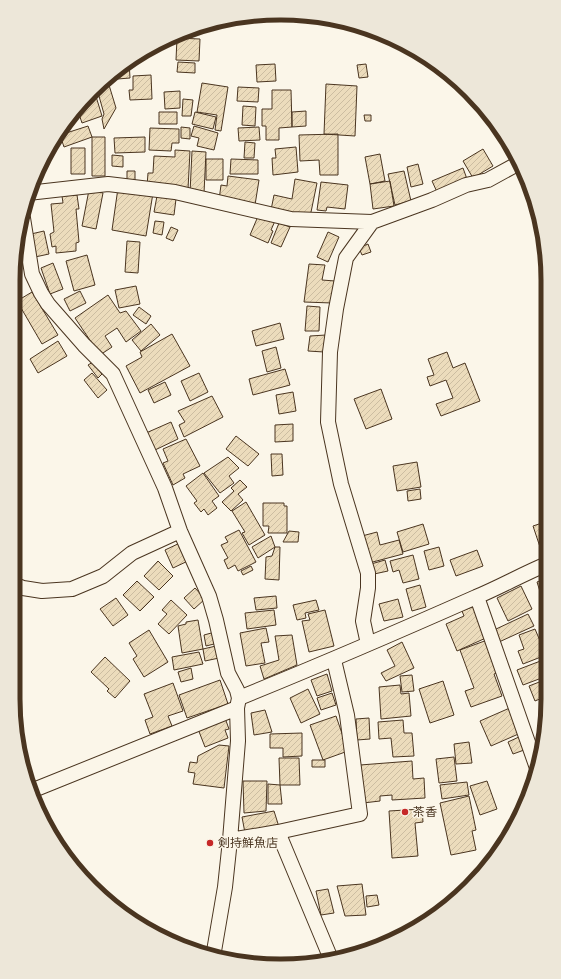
<svg xmlns="http://www.w3.org/2000/svg" width="561" height="979" font-family="'Source Sans 3','Noto Sans JP',sans-serif">
	<style>
		.building { fill: url(#building-hatch); stroke: #4a3520 }
		.lines { fill: none; stroke-linecap: round; stroke-linejoin: round }
		.minor-casing { stroke: #4a3520; stroke-width: 16 }
		.minor { stroke: #fbf6e9; stroke-width: 14 }
		.poi-dot { fill: #c62828; stroke: #fbf6e9; stroke-width: 1.5 }
		.labels { text-anchor: middle; dominant-baseline: central; stroke-width: 3; stroke-linejoin: round; paint-order: stroke }
		.poi-label { font-size: 12px; fill: #4a3520; stroke: #fbf6e9; text-anchor: start }
		.rim { fill: none; stroke: #4a3520; stroke-width: 5 }
	</style>
	<defs>
		<pattern id="building-hatch" width="6" height="6" patternUnits="userSpaceOnUse"><rect width="6" height="6" fill="#ecdcbc"/><path d="M-1 1l2-2M0 6l6-6M5 7l2-2" fill="none" stroke="#ccbda1"/></pattern>
	</defs>
	<rect width="100%" height="100%" fill="#fbf6e9"/>
	<!-- building -->
	<path class="building" d="M177,38L200,39L199,61L176,60Z
		M150,49V56L137,57V56Z
		M129,61L130,78L105,80Z
		M178,62L195,63V73L177,72Z
		M275,64L276,81L257,82L256,65Z
		M366,64L368,77L359,78L357,65Z
		M151,75L152,99L130,100L129,90H133V76Z
		M202,83L228,87L221,131L215,130L217,115L197,112Z
		M326,84L357,86L355,136L324,134Z
		M109,85L116,108L104,129L102,119L104,114L97,89Z
		M238,87L259,88L258,102L237,101Z
		M94,90L102,116L82,123L77,108L91,92Z
		M272,90H291L292,127L279,128V140H266V126H262V109H272Z
		M180,91V108L165,109L164,92Z
		M183,99L193,100L191,116H182Z
		M243,106L256,107L255,126L242,125Z
		M306,111V126L292,127V112Z
		M159,112H177V124H159Z
		M195,112L216,117L213,129L192,124Z
		M364,115H371V121H365Z
		M88,126L92,137L64,147L60,135Z
		M194,126L218,133L214,150L197,146L199,138L191,136Z
		M181,127L190,128V139L181,138Z
		M259,127L260,140L239,141L238,128Z
		M150,128L179,129V143H172L171,151L149,150Z
		M338,134V175H320L319,160L300,161L299,135Z
		M92,137H105V176H92Z
		M145,137V152L115,153L114,138Z
		M245,142L255,143L254,158H244Z
		M296,147L298,172L273,175L272,158H276L275,149Z
		M71,148H85V174H71Z
		M483,149L493,166L473,178L463,161Z
		M175,150L190,151L188,189L147,186L148,173H153L154,156L175,157Z
		M192,151L206,152L204,193H190Z
		M380,154L385,181L370,184L365,157Z
		M112,155L123,156V167L112,166Z
		M206,159H223V180H206Z
		M231,159L258,160V174H230Z
		M418,164L423,184L411,187L407,167Z
		M463,168L467,179L437,192L432,181Z
		M127,171H135V183H127Z
		M404,171L411,201L395,205L388,174Z
		M228,176L259,180L255,205L219,200L221,185L227,186Z
		M295,179L317,183L310,217L271,210L274,195L292,199Z
		M390,181L394,206L373,209L370,184Z
		M321,182L348,185L345,209L327,207L326,211L317,210Z
		M118,188L153,193L146,236L112,230Z
		M89,190L103,193L96,229L82,226Z
		M77,195L79,209H76L79,242L76,243V251L56,253V246L52,247L50,234L54,232L51,204L63,203L62,196Z
		M157,196L176,199L174,215L154,212Z
		M259,214L275,221L271,230L273,231L268,243L250,235Z
		M155,221L164,222L162,235L153,233Z
		M279,223L290,227L281,247L271,243Z
		M171,227L178,230L173,241L166,238Z
		M44,231L49,254L35,257L31,234Z
		M328,232L339,237L328,262L317,257Z
		M127,241L140,242L138,273L125,272Z
		M17,243H19L21,258L14,259Z
		M368,244L371,252L362,255L359,248Z
		M87,255L95,285L74,291L66,261Z
		M53,263L63,289L50,294L41,268Z
		M309,264L325,265L322,280L335,281L332,303L304,302Z
		M136,286L140,304L119,308L115,290Z
		M80,291L86,303L70,311L64,299Z
		M32,292L58,335L42,344L17,301Z
		M108,295L120,313L126,311L141,331L126,342L117,328L105,336L112,347L100,355L75,318Z
		M307,306L320,307L319,331H305Z
		M139,307L151,316L146,324L133,315Z
		M280,323L284,339L256,346L252,331Z
		M151,324L160,335L141,351L132,340Z
		M172,334L190,366L140,393L126,366L142,357L140,352Z
		M326,335L324,352L308,351L310,336Z
		M58,341L67,356L38,373L30,359Z
		M276,347L281,368L267,372L262,351Z
		M447,352L453,368L465,363L480,401L441,416L436,404L453,398L446,380L430,386L427,377L434,375L428,359Z
		M93,362L102,374L98,378L88,365Z
		M285,369L290,385L253,395L249,379Z
		M92,373L107,390L98,398L84,380Z
		M199,373L208,392L190,401L181,381Z
		M165,382L171,395L154,403L148,390Z
		M381,389L392,419L366,429L354,399Z
		M293,392L296,411L279,414L276,395Z
		M212,396L223,417L184,437L179,425L185,422L178,411Z
		M171,422L178,439L155,450L146,433Z
		M293,424V441L275,442V425Z
		M236,436L259,454L248,466L226,449Z
		M186,439L200,466L183,474L185,478L173,485L163,463L168,461L163,449Z
		M271,454H282L283,475L272,476Z
		M228,457L239,468L229,476L234,483L220,493L204,473Z
		M417,462L421,487L397,491L393,466Z
		M203,473L219,496L212,501L217,508L208,515L204,509L201,512L194,503L197,501L186,486Z
		M240,480L247,487L238,494L243,500L231,511L222,502L234,491L231,488Z
		M420,489L421,499L408,501L407,491Z
		M246,502L265,535L249,545L242,533L245,532L232,511Z
		M263,503H284V506H287V533H268L269,526H263Z
		M545,522L547,530V551L542,553L533,526Z
		M423,524L429,544L403,552L397,532Z
		M239,530L256,562L238,571L235,565L228,569L224,560L228,558L221,545L228,542L225,537Z
		M289,531L299,532L298,542H283Z
		M377,532L380,545L399,540L403,554L369,563L362,536Z
		M271,536L275,547L258,558L252,547Z
		M182,542L190,560L173,568L165,550Z
		M275,547H280L279,580L265,579L266,557L272,556Z
		M439,547L444,566L429,570L424,551Z
		M477,550L483,566L456,576L450,560Z
		M413,555L419,579L403,583L399,570L393,572L390,561Z
		M385,560L388,571L374,574L371,564Z
		M158,561L173,576L159,590L144,576Z
		M251,566L253,570L243,575L241,571Z
		M547,578V599L543,601L537,582Z
		M137,581L154,597L140,611L123,595Z
		M420,585L426,607L412,611L406,589Z
		M521,586L532,609L508,621L497,598Z
		M195,588L205,599L194,609L184,598Z
		M276,596L277,608L256,610L254,598Z
		M116,598L128,615L113,626L100,609Z
		M398,599L403,617L384,621L379,604Z
		M171,600L187,615L169,634L158,624L167,614L162,610Z
		M316,600L319,610L305,613L306,618L297,620L293,605Z
		M475,606L488,637L457,651L446,624L464,616L462,611Z
		M274,610L276,625L247,629L245,613Z
		M325,610L334,646L309,652L302,621L310,620L308,614Z
		M528,614L534,626L499,642L494,630Z
		M198,620L203,649L182,653L178,626L186,624V622Z
		M266,628L269,642L261,643L265,663L246,666L240,633Z
		M535,629L546,655L523,664L518,651L524,649L519,635Z
		M149,630L168,662L144,677L133,659L137,656L129,643Z
		M215,632L218,643L206,646L204,635Z
		M292,635L297,665L264,679L260,666L279,660L275,636Z
		M490,639L501,671L494,674L502,696L471,707L465,691L474,688L460,650Z
		M402,642L414,668L386,681L381,673L395,666L387,650Z
		M216,646L219,658L205,661L203,649Z
		M199,652L203,664L174,670L172,657Z
		M105,657L130,681L115,698L107,691L109,689L91,672Z
		M543,660L547,670V676L523,685L517,670Z
		M191,668L193,679L181,682L178,672Z
		M327,674L332,691L317,696L311,680Z
		M412,675L414,691L402,692L400,676Z
		M547,679V696L535,701L529,686Z
		M220,680L228,704L187,718L179,695Z
		M443,681L454,715L430,723L419,689Z
		M173,683L183,711L168,716L172,726L150,734L145,720L153,717L144,694Z
		M400,685L401,694L409,693L411,716L381,719L379,687Z
		M308,689L320,714L301,723L290,698Z
		M332,693L336,705L321,710L317,698Z
		M512,707L523,732L491,746L480,721Z
		M265,710L272,732L254,735L251,713Z
		M336,716L348,751L323,760L310,725Z
		M225,718L229,729L225,730L228,738L205,747L198,729Z
		M369,718L370,739L357,740L356,719Z
		M403,720L404,733H412L414,756L393,757L391,738L379,739L378,722Z
		M302,733V756L283,757V748H270V734Z
		M521,736L527,749L513,754L508,742Z
		M469,742L472,763L456,764L454,744Z
		M219,745L229,746L224,788L193,784L195,773L188,772L190,762L197,763L198,756Z
		M454,757L457,781L439,783L436,759Z
		M279,758H299L300,785H280Z
		M312,760H325V767H312Z
		M412,761L413,779L424,778L425,798L392,800V795L380,796V801L363,803L360,765Z
		M243,781H267L266,811L244,813Z
		M487,781L497,809L480,815L470,786Z
		M467,782L469,795L442,799L440,785Z
		M268,784L280,785L282,804H268Z
		M469,796L476,830L472,831L476,850L451,855L440,803Z
		M422,809L423,822L415,823L418,856L392,858L389,811Z
		M274,811L279,827L245,833L242,817Z
		M362,884L366,915L345,916L337,886Z
		M328,889L334,913L321,915L316,891Z
		M377,895L379,905L367,907L366,896Z"/>
	<g class="lines">
		<!-- minor casing -->
		<g class="minor-casing">
			<path id="minor" d="M28,193L108,184L175,192L291,219L372,222L432,200L466,185L488,180L519,163
				M23,218L32,274L41,293L48,304L84,345L113,374L165,488L180,531L209,596L216,620L228,673L237,690L239,698C318,666 397,632 476,597C500,587 523,574 547,564
				M13,584L23,588L42,591L72,589L103,576L132,553L180,531
				M477,597L537,768
				M368,644L363,621L368,588V573L341,484L328,422L330,352L336,309L346,258L372,222
				M31,791L237,708
				M278,832L360,814L347,715L334,660
				M230,840L278,832L331,959
				M213,957L225,887L230,840L238,741L237,708L239,698"/>
		</g>
		<!-- minor -->
		<use href="#minor" class="minor"/>
	</g>
	<!-- markers -->
	<g class="poi-dot">
		<circle cx="405" cy="812" r="4"/>
		<circle cx="210" cy="843" r="4"/>
	</g>
	<g class="labels">
		<!-- poi labels -->
		<g class="poi-label">
			<text x="413" y="812">茶香</text>
			<text x="218" y="843">剣持鮮魚店</text>
		</g>
	</g>
	<!-- crop -->
	<path d="M0 0H561V979H0ZM280 20H281A260 260 0 0 1 541 280V699A260 260 0 0 1 281 959H280A260 260 0 0 1 20 699V280A260 260 0 0 1 280 20Z" fill="#ede7d9" fill-rule="evenodd"/>
	<path class="rim" d="M280 20H281A260 260 0 0 1 541 280V699A260 260 0 0 1 281 959H280A260 260 0 0 1 20 699V280A260 260 0 0 1 280 20Z"/>
</svg>
